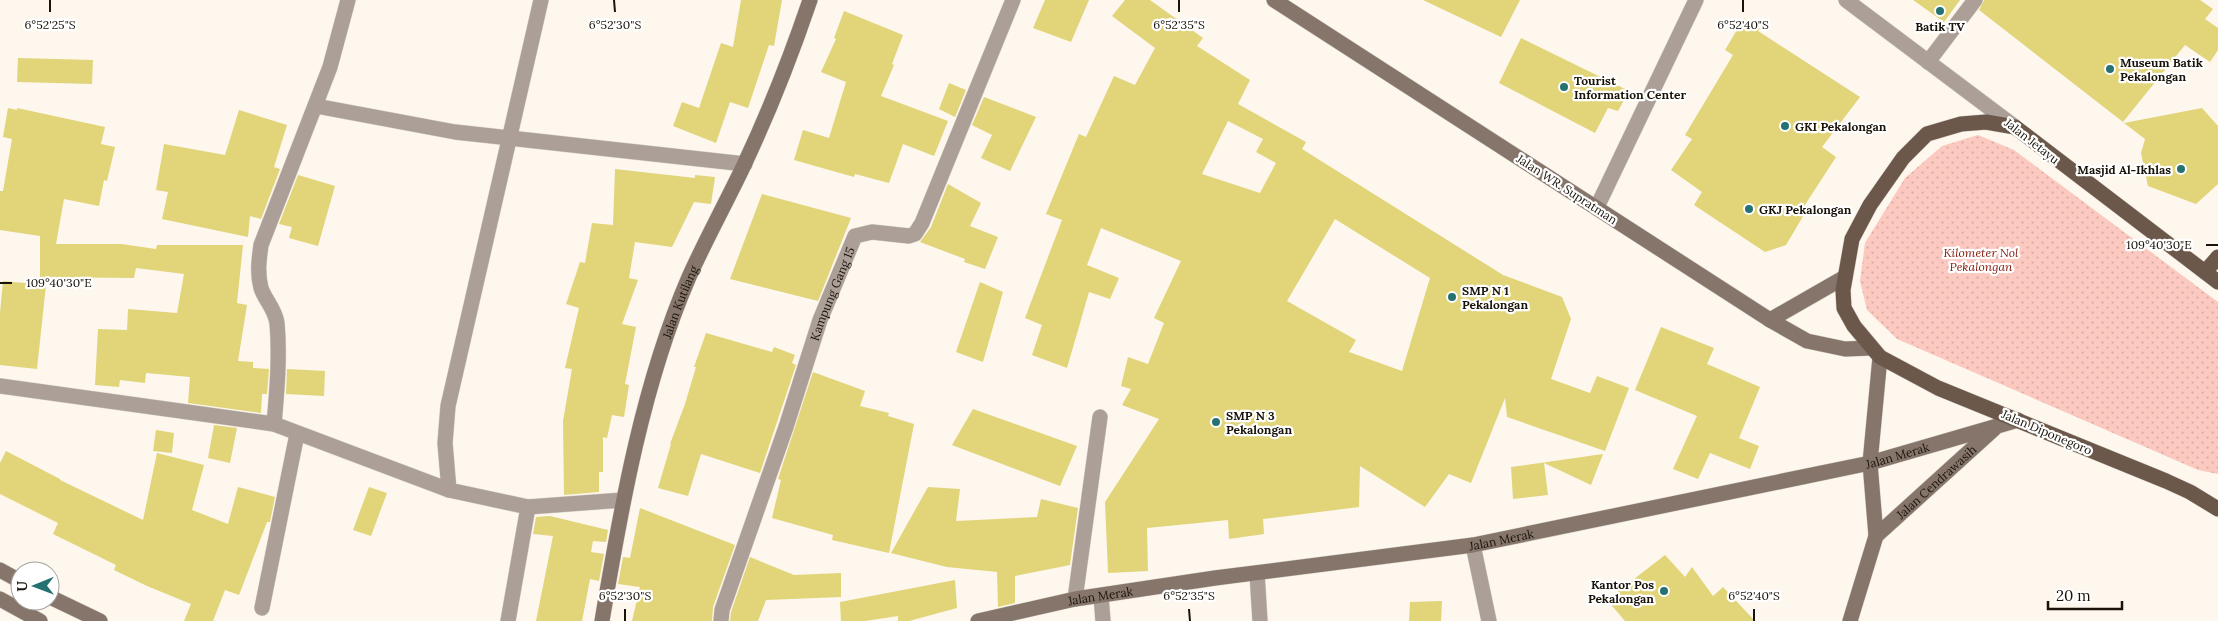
<svg xmlns="http://www.w3.org/2000/svg" width="2218" height="621" font-family="Lora,serif">
	<style>
		.park { fill: url(#park-dots) }
		.building { fill: #e1d479; fill-rule: evenodd }
		.lines { fill: none; stroke-linecap: round; stroke-linejoin: round }
		.street-casing { stroke: #d9d3c9; stroke-width: 16 }
		.secondary-casing { stroke: #d9d3c9; stroke-width: 16 }
		.primary-casing { stroke: #d9d3c9; stroke-width: 16 }
		.street { stroke: #ab9f98; stroke-width: 15 }
		.secondary { stroke: #86756b; stroke-width: 15 }
		.primary { stroke: #6b584b; stroke-width: 15 }
		.ticks { fill: none; stroke: #19130a; stroke-width: 2 }
		.poi-dot { fill: #267171; stroke: #fff; stroke-width: 2 }
		.labels { text-anchor: middle; dominant-baseline: central; stroke-width: 4.5; stroke-linejoin: round; paint-order: stroke }
		.poi-label { font-size: 12px; font-weight: bold; fill: #19130a; stroke: #fff; text-anchor: start }
		.street-label { font-size: 12px; fill: #19130a; stroke: #fff }
		.park-label { font-size: 12px; font-style: italic; fill: #82170a; stroke: #fff }
		.ticks-label { font-size: 12px; text-anchor: middle; fill: #19130a; stroke: #fff; stroke-width: 4.5; stroke-linejoin: round; paint-order: stroke }
	</style>
	<defs>
		<pattern id="park-dots" width="8" height="8" patternUnits="userSpaceOnUse" patternTransform="scale(1.25)"><rect width="8" height="8" fill="#fbc9c0"/><path d="M2 2h.1M6 6h.1" fill="none" stroke="#d7aca4" stroke-width="1.8" stroke-linecap="round"/></pattern>
	</defs>
	<rect width="100%" height="100%" fill="#fdf7ed"/>
	<!-- park -->
	<path class="park" d="M1978,135L2014,150L2218,302V474L2198,470L1897,339L1867,310L1860,281L1865,243L1905,178L1942,146Z"/>
	<!-- building -->
	<path class="building" d="M741,0H782L774,46L769,45L748,108L730,102L716,143L673,126L682,102L699,108L721,43L733,47Z
		M1045,0H1089L1071,42L1033,28Z
		M1125,0H1150L1203,38L1197,46L1250,80L1238,104L1306,142L1302,149L1503,275L1562,297L1571,319L1551,379L1590,393L1597,376L1629,388L1605,451L1507,417L1505,398L1471,483L1449,474L1425,507L1360,466L1359,507L1263,519L1264,534L1229,539L1228,520L1147,528L1148,571L1108,573L1105,502L1159,419L1122,405L1131,389L1121,386L1128,357L1148,364L1164,323L1154,318L1181,261L1101,228L1087,265L1119,278L1110,299L1089,292L1067,368L1032,355L1042,325L1025,318L1062,220L1046,214L1079,134L1086,137L1114,76L1135,85L1155,48L1112,16ZM1228,121L1263,139L1256,152L1276,163L1260,193L1202,174ZM1335,219L1430,278L1402,371L1349,352L1356,340L1287,301Z
		M1423,0H1520L1501,37Z
		M1913,0H1960L1944,22Z
		M1984,0H2200L2213,9L2205,19L2218,28V50L2210,62L2185,45L2123,122L1979,10Z
		M844,11L903,35L892,64L894,65L881,96L948,121L934,156L903,144L889,183L855,174L854,177L794,160L803,130L829,138L846,82L821,72L836,39L834,38Z
		M1744,18L1760,28L1758,31L1860,97L1822,147L1836,157L1801,211L1805,213L1786,245L1765,252L1694,205L1702,192L1671,170L1692,139L1685,135L1733,55L1725,50Z
		M1521,38L1629,91L1618,111L1608,108L1595,133L1499,83Z
		M18,58L93,60L92,84L17,82Z
		M949,83L966,90L955,117L939,109Z
		M984,97L1036,117L1010,171L981,158L992,135L972,125Z
		M8,108L17,110V108L105,127L101,144L115,147L107,181L104,180L99,206L64,199L56,244H121L156,249L157,245H243L237,303L247,305L238,361L253,362V368L269,369L267,394H262L261,413L188,403L190,377L146,373L145,383L120,380L119,387L95,385L98,329L127,330L128,309L177,313L184,274L136,268L134,278L40,277V236L0,230V191H3L12,139L3,137Z
		M2202,108L2218,126V184L2196,204L2148,186L2141,153L2145,139L2124,123Z
		M239,110L287,125L274,167L280,169L261,219L250,216L248,237L162,219L168,192L156,190L164,144L225,155Z
		M615,169L695,178V175L715,177L711,204L694,202L672,247L635,242L629,278L638,280L622,324L636,327L625,384L629,385L624,417L612,415L607,438L603,437V472H599V492L564,495L563,421L572,369L565,368L579,308L566,304L580,262L585,263L592,223L613,225Z
		M298,175L335,186L318,246L289,238L292,227L279,224Z
		M948,184L981,203L970,226L998,237L985,269L964,262L965,259L920,242L931,227Z
		M762,194L851,218L818,301L730,279Z
		M3,281L46,285L37,369L0,365V313Z
		M980,282L1003,292L983,362L956,352Z
		M1661,327L1714,348L1707,364L1760,387L1739,438L1759,446L1750,469L1710,453L1698,479L1673,469L1697,416L1635,390Z
		M706,333L772,352L774,347L795,355L792,363L796,365L760,473L701,454L688,496L658,488L671,444H670L685,404L696,367H694Z
		M287,369L325,371L324,396L286,394Z
		M813,372L865,391L860,406L889,413L888,416L914,424L889,553L832,540L833,535L772,518L781,480L778,479Z
		M973,409L1077,446L1060,486L952,445Z
		M214,425L237,428L230,463L208,458Z
		M156,430L174,433L172,453L153,451Z
		M6,451L60,479V480L143,520L157,453L204,465L192,510L228,524L238,487L275,497L270,522H267L239,595L225,590L213,621H184L191,604L147,586L114,570L116,565L53,534L58,523L0,494V463Z
		M1603,454L1591,485L1544,463L1548,495L1513,499L1511,467Z
		M369,487L387,493L371,536L353,530Z
		M928,487L960,489L956,521L1037,517L1041,499L1078,508L1070,565L1015,576V603L998,607L997,572L947,567L891,553Z
		M640,508L735,545L713,607L712,621H632L640,587L618,584L623,557L630,558Z
		M550,516L608,530L606,542L593,541L591,552L604,554L599,581L590,579L582,621H536L553,536L533,534L536,517Z
		M1665,555L1685,577L1692,567L1713,596L1723,587L1755,621H1625L1607,600Z
		M750,557L794,575L841,573V597L766,600L758,621H730L731,612Z
		M955,580L957,608L909,621H898V616L865,621H841L840,602Z
		M1442,601L1441,621H1409L1410,602Z"/>
	<g class="lines">
		<!-- street casing -->
		<g class="street-casing">
			<g id="street">
				<path d="M1846,0L2015,127"/>
				<path d="M1928,62L1975,0"/>
				<path d="M316,106L455,132L745,164"/>
				<path d="M1597,207L1696,0"/>
				<path d="M0,386L274,424L449,490L528,507L623,500"/>
				<path d="M274,424C277,391 280,356 277,323C275,309 265,300 261,288C257,273 259,259 261,245L330,67L348,0"/>
				<path d="M449,490L445,443L448,406L541,0"/>
				<path d="M1473,545L1489,621"/>
				<path d="M1257,573L1260,621"/>
				<path d="M1101,596L1103,621"/>
				<path d="M1075,599L1100,417"/>
				<path d="M262,608L297,434"/>
				<path d="M508,621L528,507"/>
				<path id="s1" d="M721,621L722,610L786,427L820,320L855,236L872,232L909,236L915,234L922,223L1013,0"/>
			</g>
		</g>
		<!-- secondary casing -->
		<g class="secondary-casing">
			<g id="secondary">
				<path d="M1274,0L1770,320L1807,341L1845,349L1871,348"/>
				<path d="M1770,320L1845,277"/>
				<path id="s2" d="M1876,536L1994,429"/>
				<path d="M0,570L20,581"/>
				<path d="M50,597L100,621"/>
				<path d="M0,599L40,621"/>
				<path id="s3" d="M602,621C621,507 643,383 689,277C706,239 726,203 744,165C769,112 791,56 810,0"/>
				<path id="s4" d="M978,621L1075,599L1215,578L1473,545L1870,463L2018,420"/>
				<path d="M1850,621L1876,536L1870,463L1880,357"/>
			</g>
		</g>
		<!-- primary casing -->
		<g class="primary-casing">
			<path id="primary" d="M2205,272L2218,257
				M2218,282L2015,127L1986,122L1961,124L1927,134L1903,158L1870,205L1852,239L1843,290L1844,308L1854,326L1880,357L1938,388L2166,481L2190,492L2218,509"/>
		</g>
		<!-- street -->
		<use href="#street" class="street"/>
		<!-- secondary -->
		<use href="#secondary" class="secondary"/>
		<!-- primary -->
		<use href="#primary" class="primary"/>
	</g>
	<!-- ticks -->
	<path class="ticks" d="M50,0V12M614,0L615,12M1179,0V12M1743,0V12M2206,245H2218M0,283H12M625,609V621M1189,609L1190,621M1754,609V621"/>
	<!-- markers -->
	<g class="poi-dot">
		<circle cx="1940" cy="11" r="5"/>
		<circle cx="2110" cy="69" r="5"/>
		<circle cx="1564" cy="87" r="5"/>
		<circle cx="1785" cy="126" r="5"/>
		<circle cx="2181" cy="169" r="5"/>
		<circle cx="1749" cy="209" r="5"/>
		<circle cx="1452" cy="297" r="5"/>
		<circle cx="1216" cy="422" r="5"/>
		<circle cx="1664" cy="591" r="5"/>
	</g>
	<g class="labels">
		<!-- poi labels -->
		<g class="poi-label">
			<text x="1940" y="26" text-anchor="middle">Batik TV</text>
			<text x="2120" y="62">Museum Batik<tspan x="2120" dy="14">Pekalongan</tspan></text>
			<text x="1574" y="80">Tourist<tspan x="1574" dy="14">Information Center</tspan></text>
			<text x="1795" y="126">GKI Pekalongan</text>
			<text x="2171" y="169" text-anchor="end">Masjid Al-Ikhlas</text>
			<text x="1759" y="209">GKJ Pekalongan</text>
			<text x="1462" y="290">SMP N 1<tspan x="1462" dy="14">Pekalongan</tspan></text>
			<text x="1226" y="415">SMP N 3<tspan x="1226" dy="14">Pekalongan</tspan></text>
			<text x="1654" y="584" text-anchor="end">Kantor Pos<tspan x="1654" dy="14">Pekalongan</tspan></text>
		</g>
		<!-- street labels -->
		<g class="street-label">
			<text transform="translate(2032 141) rotate(38)">Jalan Jetayu</text>
			<text transform="translate(1567 189) rotate(33)">Jalan WR. Supratman</text>
			<text stroke="none"><textPath href="#s1" startOffset="346">Kampung Gang 15</textPath></text>
			<text stroke="none"><textPath href="#s3" startOffset="329">Jalan Kutilang</textPath></text>
			<text transform="translate(2047 432) rotate(23)">Jalan Diponegoro</text>
			<text stroke="none"><textPath href="#s4" startOffset="935">Jalan Merak</textPath></text>
			<text stroke="none"><textPath href="#s2" startOffset="81">Jalan Cendrawasih</textPath></text>
			<text stroke="none"><textPath href="#s4" startOffset="530">Jalan Merak</textPath></text>
			<text stroke="none"><textPath href="#s4" startOffset="125">Jalan Merak</textPath></text>
		</g>
		<!-- park labels -->
		<g class="park-label">
			<text x="1981" y="252">Kilometer Nol<tspan x="1981" dy="14">Pekalongan</tspan></text>
		</g>
	</g>
	<g class="ticks-label">
		<text x="50" y="29">6°52'25"S</text>
		<text x="615" y="29">6°52'30"S</text>
		<text x="1179" y="29">6°52'35"S</text>
		<text x="1743" y="29">6°52'40"S</text>
		<text x="2159" y="249">109°40'30"E</text>
		<text x="59" y="287">109°40'30"E</text>
		<text x="625" y="600">6°52'30"S</text>
		<text x="1189" y="600">6°52'35"S</text>
		<text x="1754" y="600">6°52'40"S</text>
	</g>
	<!-- north arrow -->
	<g transform="translate(35 586) rotate(269)"><circle r="24" fill="#ffffff" stroke="#a3a19d"/>
	<path d="M0-4L9 19L0 12L-9 19Z" fill="#267171"/>
	<text y="-8" font-size="14" font-weight="bold" text-anchor="middle" fill="#19130a">U</text>
	</g>
	<!-- scale -->
	<path d="M2048 601v8h74v-8" fill="none" stroke="#19130a" stroke-width="2.5"/>
	<text x="2056" y="601" font-size="15" fill="#19130a" stroke="#ffffff" stroke-width="4" paint-order="stroke">20 m</text>
</svg>
